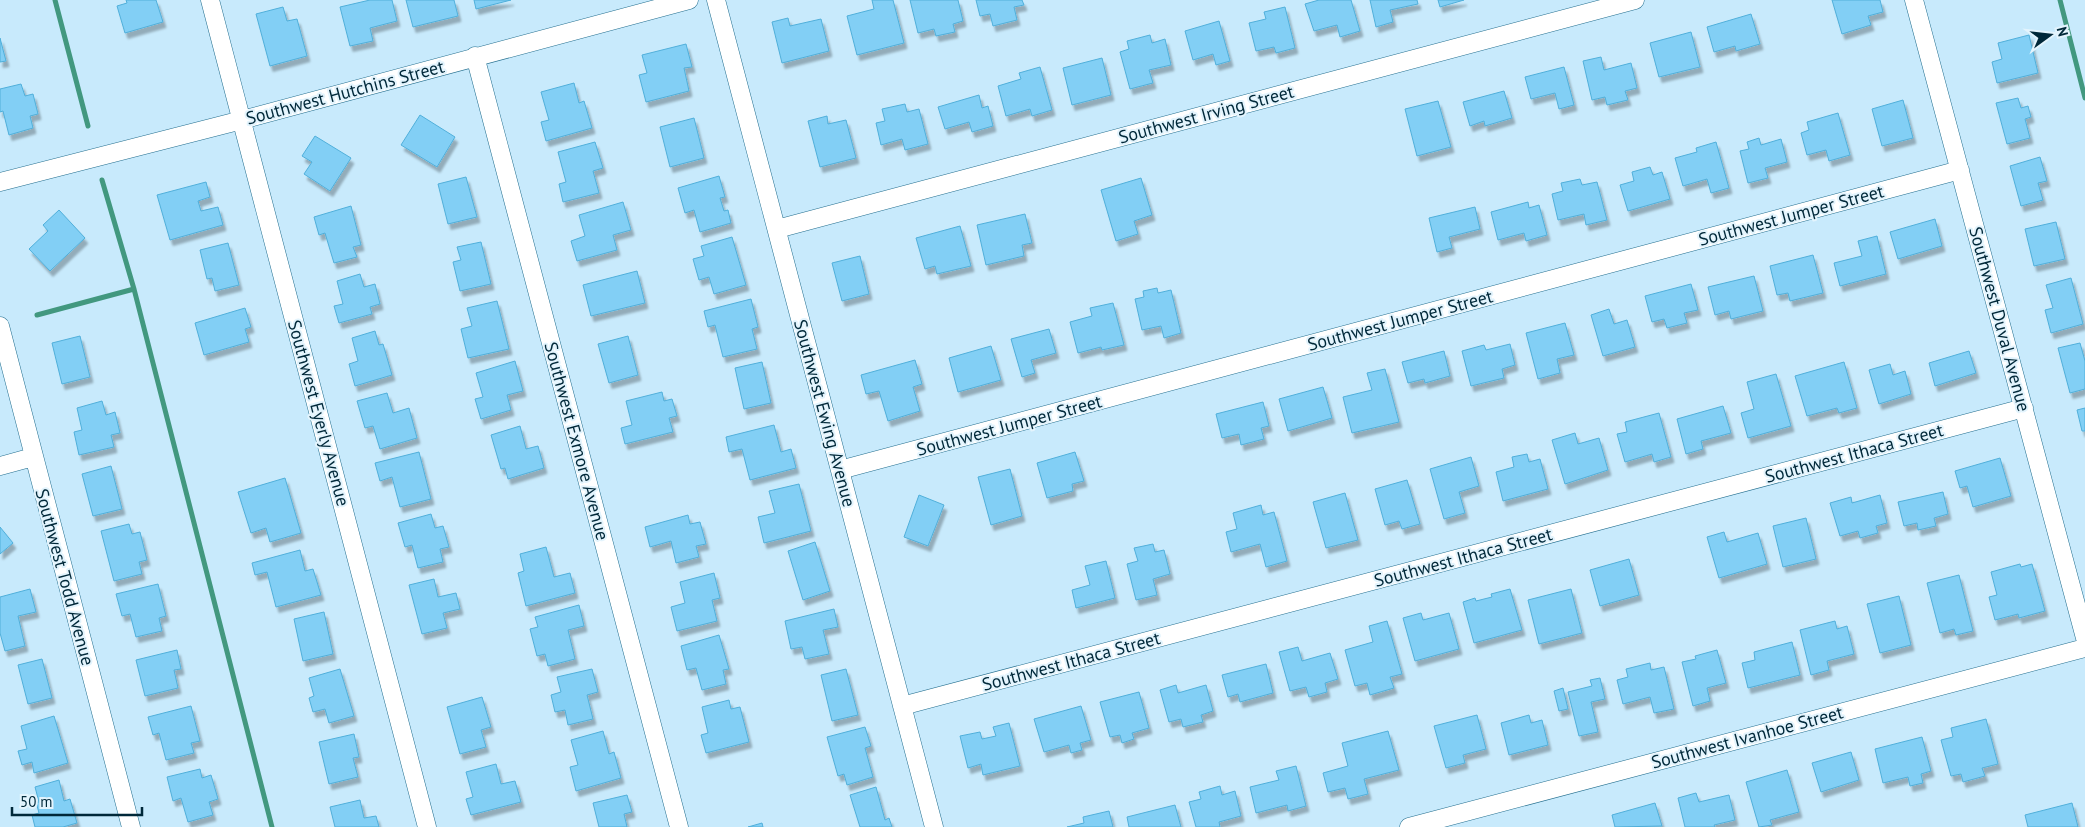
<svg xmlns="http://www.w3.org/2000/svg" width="2085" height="827" font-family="'PT Sans',sans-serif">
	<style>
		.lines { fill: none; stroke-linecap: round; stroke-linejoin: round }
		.stream { stroke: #42987f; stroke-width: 5 }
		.building { fill: #82cff5; stroke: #50afda; filter: url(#shadow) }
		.street-casing { stroke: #246f8f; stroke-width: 19 }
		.street { stroke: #fff; stroke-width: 18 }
		.labels { text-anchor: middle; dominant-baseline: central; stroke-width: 4; stroke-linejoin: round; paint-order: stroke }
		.street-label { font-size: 18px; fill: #002839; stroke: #e3f4fd }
	</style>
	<defs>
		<filter id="shadow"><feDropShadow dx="3" dy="5.5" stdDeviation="1" flood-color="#0004"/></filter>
	</defs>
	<rect width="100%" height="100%" fill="#c8eafc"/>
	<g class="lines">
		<!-- stream -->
		<path class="stream" d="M55,0L88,126
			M2060,0L2085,98
			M102,180L134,289L272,827
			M37,315L134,289"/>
	</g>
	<!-- building -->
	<path class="building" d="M126,0H156L163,22L125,33L117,6L127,3Z
		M370,0H392L397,21L370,28L373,41L350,46L340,7Z
		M406,0H454L458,16L413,27Z
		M474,0H511L476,9Z
		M872,0H893L904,43L857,55L847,16L874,9Z
		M910,0H958L963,21L953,24L955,32L936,36L934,29L918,33Z
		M976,0H1022L1024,5L1014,7L1017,20L993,26L990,14L980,16Z
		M1319,0H1351L1360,31L1340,37L1337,25L1314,31L1305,4Z
		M1370,0H1417L1418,4L1390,10L1393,22L1376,27Z
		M1438,0H1464L1440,7Z
		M1832,0H1880L1883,12L1868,16L1871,25L1842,34Z
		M283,7L287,21L297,19L307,56L270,66L256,14Z
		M1285,7L1295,48L1276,53L1274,47L1256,51L1249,23L1266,19L1264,12Z
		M1751,14L1760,44L1736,51L1735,46L1714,52L1707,27Z
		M788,18L790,26L821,19L829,51L782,63L772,22Z
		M1219,21L1230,61L1216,65L1213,54L1193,60L1185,31Z
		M1691,32L1700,67L1659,77L1650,43Z
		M1150,35L1152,43L1165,39L1171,65L1149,70L1153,83L1130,89L1120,52L1129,49L1127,41Z
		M2029,35L2038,73L1997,83L1992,62L2002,59L1998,43Z
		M0,38L6,61L0,62Z
		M686,44L692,67L684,68L689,91L646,102L639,75L647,73L642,55Z
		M1601,57L1604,70L1631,63L1637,88L1625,91L1628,100L1607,105L1605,97L1592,100L1583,61Z
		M1102,58L1111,95L1072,105L1063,68Z
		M1040,67L1052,110L1032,116L1030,109L1006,116L998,86L1021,79L1019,73Z
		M1564,67L1574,105L1559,109L1555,93L1531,99L1525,77Z
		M574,83L579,103L584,101L592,128L546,141L541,122L549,120L541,92Z
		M21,84L25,96L33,94L38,114L30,116L33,128L9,135L3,111L0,112V89Z
		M1504,91L1512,118L1485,126L1484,121L1470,126L1463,102Z
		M979,95L982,108L988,106L993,126L972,132L969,122L945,129L938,107Z
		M2018,98L2021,108L2028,106L2031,117L2025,119L2030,138L2007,144L1996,103Z
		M1903,100L1913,138L1882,146L1872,109Z
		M1438,101L1451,147L1417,156L1405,109Z
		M905,104L907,112L919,109L928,144L905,150L902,139L881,145L876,123L885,121L882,109Z
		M1838,113L1850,155L1829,161L1826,150L1807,155L1801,133L1809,130L1807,122Z
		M420,115L455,137L437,167L401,145Z
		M827,116L828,124L846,120L856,158L820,167L808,121Z
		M694,118L704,158L670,167L660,127Z
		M315,136L351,158L330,191L304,174L312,162L302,156Z
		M1759,138L1761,145L1781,139L1787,162L1765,168L1768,178L1748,183L1740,151L1749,149L1747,142Z
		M595,142L603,168L593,171L599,193L563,202L559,184L566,182L558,152Z
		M1716,142L1729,188L1711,193L1707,179L1683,186L1675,158L1697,152L1696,148Z
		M2040,157L2047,181L2038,183L2043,200L2021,206L2010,166Z
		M1650,167L1653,175L1662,172L1670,199L1628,211L1620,185L1634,181L1632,172Z
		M719,176L725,197L720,198L724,211L728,210L731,223L700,232L694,210L685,213L678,188Z
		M466,177L477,217L448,224L438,184Z
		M1141,178L1152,215L1134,221L1138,234L1116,241L1101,190Z
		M1580,179L1582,185L1597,182L1607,220L1586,225L1584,214L1558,220L1552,194L1563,191L1561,183Z
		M206,182L210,197L198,201L201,211L218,207L223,225L170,240L157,195Z
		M623,202L631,230L613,235L617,250L577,261L571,241L585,236L579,215Z
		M1528,202L1529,208L1539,205L1547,235L1526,241L1524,233L1498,240L1491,212Z
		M351,206L361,245L353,247L357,257L334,263L325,233L319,235L314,217Z
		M1475,207L1480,229L1449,237L1452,248L1437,252L1429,218Z
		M59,210L85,238L50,271L29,249L48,231L43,225Z
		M1025,214L1032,243L1022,245L1024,256L986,265L977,225Z
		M1935,219L1942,246L1898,259L1890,232Z
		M2056,222L2065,259L2034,266L2025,229Z
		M960,226L971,266L937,274L935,266L925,269L916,238Z
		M1877,236L1886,274L1840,286L1834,263L1862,256L1858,241Z
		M732,237L746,285L714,294L709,277L699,280L693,259L704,256L701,246Z
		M481,242L491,284L460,291L453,262L461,260L457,247Z
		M228,243L239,285L215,291L212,278L207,279L200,250Z
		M1813,255L1823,293L1790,301L1788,293L1777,295L1770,266Z
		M860,256L869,294L842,301L832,263Z
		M637,271L645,303L591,316L583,285Z
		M360,274L364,287L375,284L380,304L370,307L372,314L339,323L334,306L343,304L337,281Z
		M1754,276L1763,311L1731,319L1729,311L1715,315L1708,287Z
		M2071,278L2083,324L2051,333L2045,310L2053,308L2046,285Z
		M1691,284L1698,310L1684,313L1687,323L1667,328L1664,319L1652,322L1645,296Z
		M1157,288L1158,293L1171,290L1181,333L1164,338L1161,326L1142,330L1135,299L1144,297L1143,291Z
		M751,299L758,327L752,329L757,349L723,357L715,325L708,327L704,311Z
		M497,301L509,349L468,358L461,329L472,326L467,308Z
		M1113,303L1124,345L1102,350L1101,347L1078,353L1070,322L1092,316L1090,308Z
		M245,308L251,327L245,329L249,342L204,355L195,323Z
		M1609,309L1614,324L1627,320L1635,347L1603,356L1591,315Z
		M1565,323L1574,355L1557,359L1560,373L1538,379L1526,333Z
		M1049,329L1056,353L1031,360L1035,373L1022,377L1011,339Z
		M375,331L379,345L383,344L392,375L355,386L349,364L358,361L352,338Z
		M80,336L90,377L62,384L52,343Z
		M628,336L638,375L609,383L598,344Z
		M2080,343L2085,361V389L2070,393L2058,348Z
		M1510,344L1515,365L1502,369L1504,378L1471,386L1462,351L1484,345L1486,350Z
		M991,346L1001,380L958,392L949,358Z
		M1444,351L1450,376L1425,383L1424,379L1408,383L1402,362Z
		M1969,351L1976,373L1935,386L1929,363Z
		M915,360L922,384L913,387L920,411L888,421L879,391L866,394L861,375Z
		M515,361L523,391L507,395L511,410L481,419L475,399L483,397L476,373Z
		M762,362L771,403L744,409L735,368Z
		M1844,362L1857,408L1839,413L1837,408L1807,416L1795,376Z
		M1890,364L1893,375L1905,371L1911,394L1879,404L1869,370Z
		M1385,369L1399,422L1352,433L1343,397L1372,390L1367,373Z
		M1776,374L1791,426L1748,438L1741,413L1754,409L1747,382Z
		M1323,387L1332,418L1288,431L1279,399Z
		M662,392L664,401L672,399L677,416L669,418L673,432L625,444L621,428L632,425L626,401Z
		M387,393L393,413L409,408L417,438L380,449L373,426L365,428L357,401Z
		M102,401L106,415L115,412L120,433L111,435L114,447L79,455L74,432L82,430L77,408Z
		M1263,402L1269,426L1261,428L1264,439L1241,445L1239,434L1222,438L1216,414Z
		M1723,406L1731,433L1701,441L1703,449L1686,454L1677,419Z
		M2085,408V431H2082L2077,410Z
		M1659,413L1671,457L1654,462L1652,454L1625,462L1617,434L1627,432L1625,422Z
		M774,425L781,452L791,449L796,468L750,480L742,449L729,452L726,437Z
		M520,426L526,449L538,446L544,468L508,479L505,468L501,469L491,435Z
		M1575,433L1578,444L1599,438L1608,470L1565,484L1552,440Z
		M419,452L431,499L400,507L392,477L380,481L375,463Z
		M1075,452L1084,481L1072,484L1073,491L1047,498L1037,463Z
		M1527,454L1529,462L1540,459L1548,489L1503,501L1496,472L1514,467L1512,457Z
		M1471,457L1479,486L1459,492L1465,513L1444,519L1430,469Z
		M2000,458L2011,496L1973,507L1967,486L1960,488L1955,471Z
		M111,466L122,509L93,516L82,474Z
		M1010,469L1022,516L991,525L978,477Z
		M285,478L301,533L270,542L266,528L251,533L238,492Z
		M1407,480L1420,524L1402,529L1399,521L1385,525L1375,489Z
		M799,484L811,531L764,543L758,517L775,513L769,491Z
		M1943,492L1948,514L1934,518L1936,526L1918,530L1917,523L1904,526L1898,502Z
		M1345,493L1358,540L1326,548L1313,502Z
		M919,495L944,505L928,546L904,537Z
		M1880,495L1887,523L1876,526L1878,533L1860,538L1858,531L1840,536L1830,503L1851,497L1852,503Z
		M1261,505L1263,515L1274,512L1287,561L1266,567L1260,544L1231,552L1226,532L1237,529L1233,513Z
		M431,514L435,528L443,526L449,547L440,549L443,562L418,568L412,545L405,547L398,523Z
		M688,515L690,524L700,522L706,544L696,546L699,557L676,563L671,541L650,547L645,527Z
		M1806,518L1816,559L1783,567L1773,526Z
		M129,524L132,534L140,532L147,560L139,562L142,574L114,581L101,531Z
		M0,527L13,543L0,554Z
		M1724,532L1727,542L1758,533L1767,564L1719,578L1707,537Z
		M815,542L830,591L803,600L788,551Z
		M1153,544L1155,552L1164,550L1170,574L1153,579L1157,595L1136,600L1127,564L1138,561L1134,548Z
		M546,547L554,577L570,573L575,593L526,606L518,573L524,571L520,554Z
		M300,550L305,571L313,569L321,595L276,607L267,572L255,575L252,563Z
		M1629,559L1639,595L1600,606L1590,570Z
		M1106,561L1115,598L1076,608L1072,590L1090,585L1085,566Z
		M2020,564L2021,567L2032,564L2045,611L2019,618L2018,614L1995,620L1989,597L1997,595L1991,572Z
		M714,573L720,598L712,600L717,621L677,631L671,607L685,603L680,582Z
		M1959,575L1973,631L1956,635L1954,629L1940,633L1927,583Z
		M434,579L438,597L456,593L460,609L443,613L447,628L422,634L409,585Z
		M158,584L166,616L159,618L162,631L136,637L130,614L122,616L116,594Z
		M30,589L36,612L18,616L25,646L5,651L0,633V597Z
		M1510,589L1522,630L1474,643L1463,602L1475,598L1476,601L1492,597L1491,594Z
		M1571,589L1582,633L1539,644L1528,600Z
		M1899,596L1911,645L1880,653L1867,604Z
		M579,605L584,626L568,630L575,659L548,666L545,654L537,656L530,629L538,627L535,617Z
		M834,609L838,627L823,630L829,654L805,659L802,647L791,649L785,621Z
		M324,612L333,654L303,661L294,619Z
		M1421,613L1423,620L1449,613L1459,649L1415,661L1403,618Z
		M1387,621L1402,674L1390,677L1394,688L1370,695L1367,683L1355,686L1345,650L1373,642L1369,626Z
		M1835,621L1837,629L1847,626L1854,654L1827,661L1829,670L1811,675L1800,630Z
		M719,635L729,669L723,670L726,684L702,690L696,668L687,670L681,646Z
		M1792,642L1800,675L1748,688L1742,663L1755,660L1754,652Z
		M1298,647L1302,661L1330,653L1338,679L1325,683L1327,692L1309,697L1306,687L1290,691L1279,652Z
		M177,650L181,669L174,670L178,688L145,696L136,660Z
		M1717,650L1726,683L1707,688L1710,701L1693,706L1682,662L1696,659L1695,656Z
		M42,659L52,698L28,704L18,665Z
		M1650,663L1651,670L1664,667L1674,709L1654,713L1650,697L1623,704L1617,680L1628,677L1626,669Z
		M1266,664L1273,693L1240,702L1238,694L1228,697L1222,675Z
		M340,669L354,716L329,723L325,709L313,712L309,698L314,696L309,678Z
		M592,669L598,692L587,695L593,719L568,725L565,710L555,712L551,695L561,692L557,677Z
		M846,669L858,715L832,721L821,675Z
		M1600,678L1605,699L1591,702L1598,732L1579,736L1568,692L1592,686L1590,680Z
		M1176,685L1178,693L1206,685L1213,711L1201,715L1203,722L1183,727L1181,719L1169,722L1160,690Z
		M1563,688L1568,709L1559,711L1554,691Z
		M1139,692L1149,728L1132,733L1134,739L1122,743L1120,735L1110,737L1100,702Z
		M482,697L491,727L481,730L486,747L460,754L447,707Z
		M729,700L731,709L740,707L749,742L706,753L701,735L708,733L702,707Z
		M191,706L200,741L191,743L194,753L166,760L159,733L153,735L148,717Z
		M1081,706L1091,740L1080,743L1082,750L1071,753L1069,745L1044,752L1034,719Z
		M1477,715L1486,749L1463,755L1465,763L1446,768L1434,726Z
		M1529,715L1531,723L1542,720L1548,745L1509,755L1501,723Z
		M54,716L68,763L34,773L32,762L22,765L18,751L27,749L21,726Z
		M1986,719L1998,764L1982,768L1985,776L1963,782L1961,774L1951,776L1941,740L1953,737L1951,728Z
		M1009,723L1020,766L983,775L981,764L968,768L960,736L980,732L982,739L996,736L993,727Z
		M865,727L871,746L865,748L873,777L847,785L844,774L838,776L827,737Z
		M603,731L609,754L614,752L621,778L576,791L570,767L578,765L571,740Z
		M1388,731L1399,770L1364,779L1368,794L1348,799L1345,788L1328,792L1323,773L1348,766L1342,743Z
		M354,734L359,757L353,758L358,777L329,784L319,742Z
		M1922,737L1931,771L1921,774L1923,783L1910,786L1908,777L1883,783L1875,749Z
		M1851,752L1859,780L1821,792L1812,763Z
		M496,764L501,784L515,781L521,802L471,815L466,799L473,797L466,772Z
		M1296,766L1306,806L1288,811L1287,805L1256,813L1250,787L1279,780L1276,771Z
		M200,769L202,778L211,775L218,799L209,802L213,815L188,822L181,798L173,801L167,777Z
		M1787,770L1799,812L1770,820L1772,825L1759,827L1746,782Z
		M59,780L64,801L70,799L77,823L63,827H35L32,815L39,813L36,802H39L35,787Z
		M1220,786L1222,795L1235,791L1241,816L1219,822L1220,827H1196L1189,802L1201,799L1199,792Z
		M876,787L885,820L889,818L892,827H860L850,795Z
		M1696,793L1699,802L1729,795L1735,820L1714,825L1715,827H1685L1678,798Z
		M627,795L632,812L624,814L627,827H599L593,803Z
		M360,800L364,818L376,816L379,827H335L330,807Z
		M1655,803L1662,826L1615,827L1612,815Z
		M2072,803L2078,827H2028L2025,815Z
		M1175,805L1181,827H1129L1127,817Z
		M1109,811L1113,827H1067L1084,823L1083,817Z
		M762,823L763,827H748Z"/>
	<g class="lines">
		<!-- street casing -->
		<g class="street-casing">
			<path id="street" d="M210,0L427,827
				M716,0L934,827
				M1914,0L2085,638
				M475,56L679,827
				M0,182L242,120L689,0
				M777,229L1635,0
				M0,326L131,827
				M0,466L33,457
				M840,470L1960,170
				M902,706L2024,408
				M1409,827L2085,648"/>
		</g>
		<!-- street -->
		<use href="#street" class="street"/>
	</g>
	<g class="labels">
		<!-- street labels -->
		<g class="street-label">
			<text transform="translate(345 92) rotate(-15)">Southwest Hutchins Street</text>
			<text transform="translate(1206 114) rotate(-15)">Southwest Irving Street</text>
			<text transform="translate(1791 215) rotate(-15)">Southwest Jumper Street</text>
			<text transform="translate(2000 319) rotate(75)">Southwest Duval Avenue</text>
			<text transform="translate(1400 320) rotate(-15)">Southwest Jumper Street</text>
			<text transform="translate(319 413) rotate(75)">Southwest Eyerly Avenue</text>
			<text transform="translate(825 413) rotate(75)">Southwest Ewing Avenue</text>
			<text transform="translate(1009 425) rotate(-15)">Southwest Jumper Street</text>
			<text transform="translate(577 441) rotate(75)">Southwest Exmore Avenue</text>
			<text transform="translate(1854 453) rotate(-15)">Southwest Ithaca Street</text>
			<text transform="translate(1463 557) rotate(-15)">Southwest Ithaca Street</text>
			<text transform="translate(65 577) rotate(75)">Southwest Todd Avenue</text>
			<text transform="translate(1071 661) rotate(-15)">Southwest Ithaca Street</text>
			<text transform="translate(1747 737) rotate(-15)">Southwest Ivanhoe Street</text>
		</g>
	</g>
	<!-- north arrow -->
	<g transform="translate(2050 35) rotate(75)" stroke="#e3f4fd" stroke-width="4" paint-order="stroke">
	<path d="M0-4L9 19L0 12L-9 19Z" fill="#002839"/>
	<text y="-8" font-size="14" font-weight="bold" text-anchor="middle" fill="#002839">N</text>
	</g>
	<!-- scale -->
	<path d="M12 807v8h130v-8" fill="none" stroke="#002839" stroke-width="2.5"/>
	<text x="20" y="807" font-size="15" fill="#002839" stroke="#e3f4fd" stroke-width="4" paint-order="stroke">50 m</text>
</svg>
